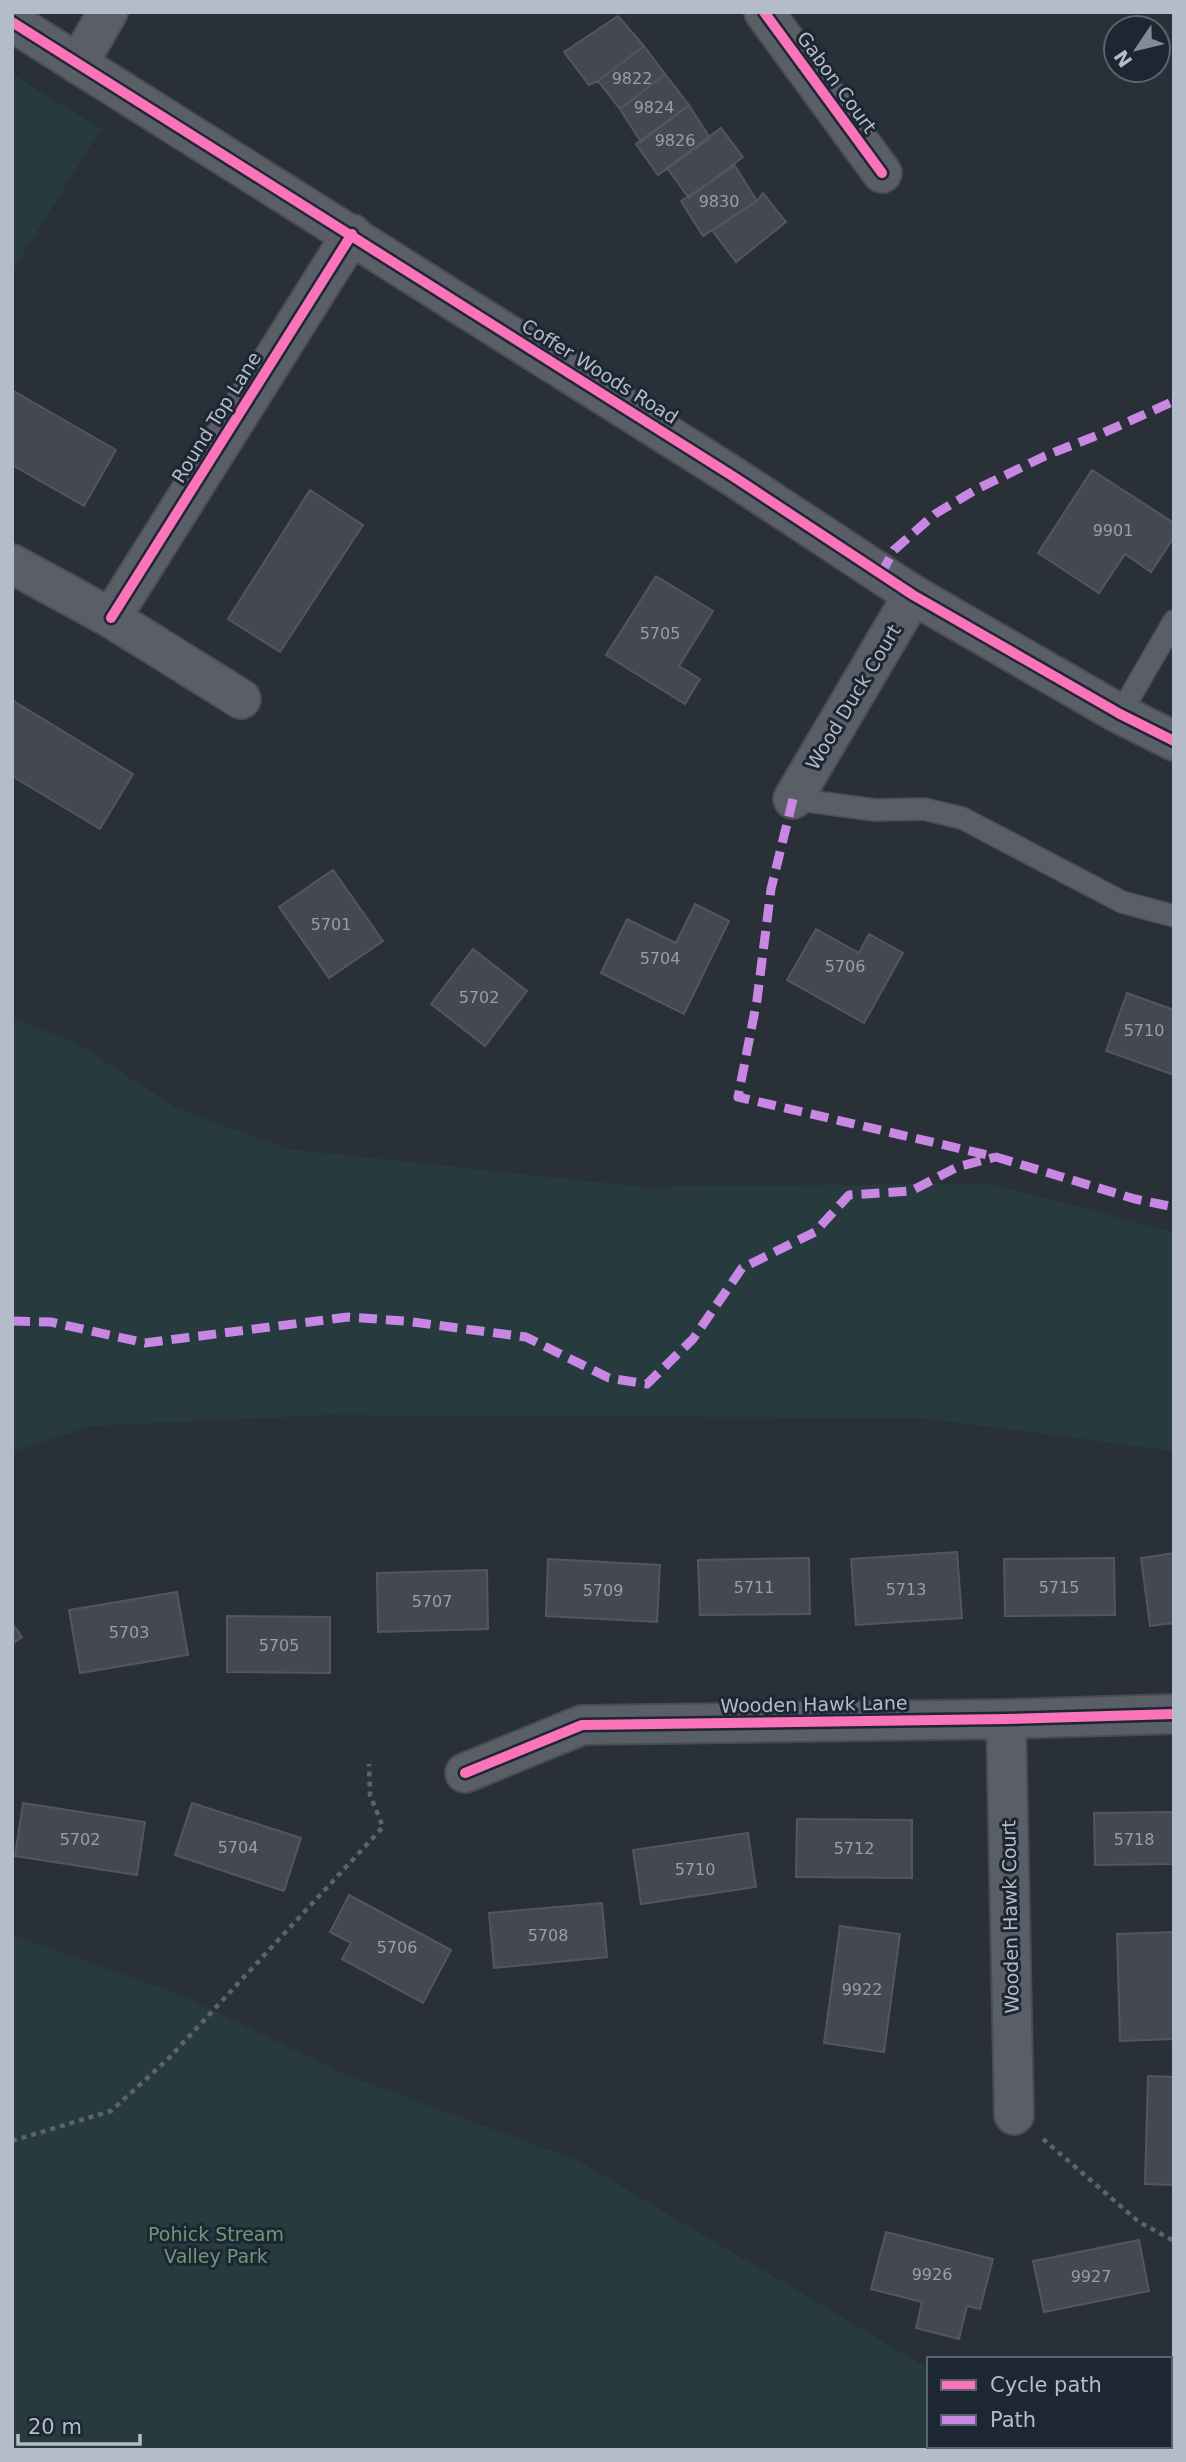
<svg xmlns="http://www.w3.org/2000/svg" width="1186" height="2462" font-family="'DejaVu Sans',sans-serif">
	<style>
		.green { fill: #273a3e }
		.building { fill: #444950; stroke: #52575f; stroke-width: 2 }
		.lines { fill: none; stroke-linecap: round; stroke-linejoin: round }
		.service-casing { stroke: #484c53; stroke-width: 24 }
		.minor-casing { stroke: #484c53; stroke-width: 42 }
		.tertiary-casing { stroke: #484c53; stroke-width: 42 }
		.path { stroke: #5d636a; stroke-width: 4.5; stroke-dasharray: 5 5; stroke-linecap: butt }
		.service { stroke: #5a5e66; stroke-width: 21 }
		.minor { stroke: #5a5e66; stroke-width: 38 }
		.tertiary { stroke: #5a5e66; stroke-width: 38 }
		.quiet { stroke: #c787e3; stroke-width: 9; stroke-dasharray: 18 9; stroke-linecap: butt }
		.cycleway-casing { stroke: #1d2633; stroke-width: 15 }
		.cycleway { stroke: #fb73b8; stroke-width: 10 }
		.labels { text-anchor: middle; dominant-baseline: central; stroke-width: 6; stroke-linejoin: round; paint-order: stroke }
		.number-label { font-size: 16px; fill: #989fab }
		.street-label { font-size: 19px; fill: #b4bcc9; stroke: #1d2633 }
		.park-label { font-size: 19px; fill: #6b9a76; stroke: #1d2633 }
	</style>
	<rect width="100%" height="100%" fill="#2a3038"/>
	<!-- green -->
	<path class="green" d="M12,74L101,129L12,272Z
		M12,1018L77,1043L176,1108L288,1149L642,1187L988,1183L1174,1232V1451L922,1418L328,1415L92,1426L12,1452Z
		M12,1935L179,1994L346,2075L579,2161L929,2369V2446H1170V2431H1174V2450H12Z"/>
	<!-- building -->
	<path class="building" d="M618,16L644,46L598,81L589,85L564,52Z
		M644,46L665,74L620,109L598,81Z
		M665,74L689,105L641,142L620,109Z
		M689,105L710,138L658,175L636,144Z
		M721,128L743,157L689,198L667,168Z
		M735,166L757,201L703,236L681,201Z
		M763,193L786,222L736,262L712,230L757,201Z
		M12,390L116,450L84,506L12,465Z
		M1092,470L1174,523V537L1151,572L1125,554L1099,593L1038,553Z
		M310,490L363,525L280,652L228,619Z
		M656,576L713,611L679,666L700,679L685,704L606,655Z
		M12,700L133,774L100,829L12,776Z
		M333,870L383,941L329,978L279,907Z
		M695,904L729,921L684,1014L601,973L627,919L676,943Z
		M816,929L859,953L869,934L903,953L864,1023L787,980Z
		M473,949L527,991L485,1046L431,1004Z
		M1127,993L1174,1010V1075L1106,1051Z
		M957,1552L962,1618L856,1625L851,1559Z
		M1174,1553V1623L1150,1626L1141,1558Z
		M809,1558L810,1614L700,1615L698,1560Z
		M1114,1558L1115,1615L1005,1616L1004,1559Z
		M548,1559L660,1565L657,1622L546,1616Z
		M487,1570L488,1629L378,1632L377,1573Z
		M177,1592L188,1655L80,1673L69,1610Z
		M227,1616L330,1617V1673L227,1672Z
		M12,1623L22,1637L12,1644Z
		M23,1803L145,1822L137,1875L15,1856Z
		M192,1803L301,1838L284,1891L175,1855Z
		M1174,1812V1864L1095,1865L1094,1813Z
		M797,1819L912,1820V1878L796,1877Z
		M748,1833L756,1887L641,1904L633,1850Z
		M349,1895L451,1950L423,2003L342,1959L351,1943L330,1932Z
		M602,1903L607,1957L494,1968L489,1913Z
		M840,1926L900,1934L884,2052L824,2043Z
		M1174,1932V2039L1120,2041L1117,1934Z
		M1148,2076L1174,2077V2185L1145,2184Z
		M886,2232L993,2259L980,2309L967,2306L959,2339L916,2328L922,2302L871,2289Z
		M1139,2240L1149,2291L1044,2312L1033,2261Z"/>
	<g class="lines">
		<!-- service casing -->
		<g class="service-casing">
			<path id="service" d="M1120,714L1174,621
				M793,799L875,810L924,809L962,818L1122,902L1174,916"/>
		</g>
		<!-- minor casing -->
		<g class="minor-casing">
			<path id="minor" d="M764,12L882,173
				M78,64L108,12
				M12,564L111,618L241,699
				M111,618L352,234
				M793,799L913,595
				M1006,1719L1014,2115
				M465,1773L582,1725L1006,1719L1174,1714"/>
		</g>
		<!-- tertiary casing -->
		<g class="tertiary-casing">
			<path id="tertiary" d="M12,22L734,477L913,595L1120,714L1174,741"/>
		</g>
		<!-- path -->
		<path class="path" d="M1043,2139L1139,2222L1174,2241
			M12,2141L111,2111L169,2058L383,1827L370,1795L369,1764"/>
		<!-- service -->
		<use href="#service" class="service"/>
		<!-- minor -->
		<use href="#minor" class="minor"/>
		<!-- tertiary -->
		<use href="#tertiary" class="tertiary"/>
		<!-- quiet -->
		<path class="quiet" d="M881,574L894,550L935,514L977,489L1045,456L1103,433L1174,401
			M793,799L771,889L757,1000L738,1097L996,1157L1135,1199L1174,1207
			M12,1321L51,1322L145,1343L348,1317L405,1321L526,1337L609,1378L647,1384L693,1339L742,1268L815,1232L849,1195L911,1191L957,1167L996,1157"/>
		<!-- cycleway casing -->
		<g class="cycleway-casing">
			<path id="cycleway" d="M764,12L882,173
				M12,22L734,477L913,595L1120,714L1174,741
				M111,618L352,234
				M465,1773L582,1725L1006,1719L1174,1714"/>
		</g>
		<!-- cycleway -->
		<use href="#cycleway" class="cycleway"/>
	</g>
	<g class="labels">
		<!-- number labels -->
		<g class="number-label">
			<text x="632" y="78">9822</text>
			<text x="654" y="107">9824</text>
			<text x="675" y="140">9826</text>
			<text x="719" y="201">9830</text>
			<text x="1113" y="530">9901</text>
			<text x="660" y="633">5705</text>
			<text x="331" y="924">5701</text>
			<text x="660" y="958">5704</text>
			<text x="845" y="966">5706</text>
			<text x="479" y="997">5702</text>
			<text x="1144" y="1030">5710</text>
			<text x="754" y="1587">5711</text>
			<text x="1059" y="1587">5715</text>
			<text x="906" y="1589">5713</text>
			<text x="603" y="1590">5709</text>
			<text x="432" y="1601">5707</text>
			<text x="129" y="1632">5703</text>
			<text x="279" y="1645">5705</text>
			<text x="80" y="1839">5702</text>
			<text x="1134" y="1839">5718</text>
			<text x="238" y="1847">5704</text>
			<text x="854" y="1848">5712</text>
			<text x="695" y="1869">5710</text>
			<text x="548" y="1935">5708</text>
			<text x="397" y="1947">5706</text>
			<text x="862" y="1989">9922</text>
			<text x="932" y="2274">9926</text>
			<text x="1091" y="2276">9927</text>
		</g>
		<!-- street labels -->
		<g class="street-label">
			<text transform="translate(837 82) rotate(54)">Gabon Court</text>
			<text transform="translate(600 371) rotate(32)">Coffer Woods Road</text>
			<text transform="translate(216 417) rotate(-58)">Round Top Lane</text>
			<text transform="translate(853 697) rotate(-59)">Wood Duck Court</text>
			<text transform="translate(814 1704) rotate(-1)">Wooden Hawk Lane</text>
			<text transform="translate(1010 1917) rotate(-91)">Wooden Hawk Court</text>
		</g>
		<!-- park labels -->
		<g class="park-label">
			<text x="216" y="2234">Pohick Stream<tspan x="216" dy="22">Valley Park</tspan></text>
		</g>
	</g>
	<!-- border -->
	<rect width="1186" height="2462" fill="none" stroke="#b4bcc9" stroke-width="28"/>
	<!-- legend -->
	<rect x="927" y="2357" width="245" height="91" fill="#1d2633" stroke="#59626f" stroke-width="2"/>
	<rect x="941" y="2380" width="35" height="10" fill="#fb73b8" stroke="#59626f" stroke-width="2"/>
	<text x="990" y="2392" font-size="21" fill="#b4bcc9">Cycle path</text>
	<rect x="941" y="2415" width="35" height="10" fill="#c787e3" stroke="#59626f" stroke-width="2"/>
	<text x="990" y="2427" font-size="21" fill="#b4bcc9">Path</text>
	<!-- north arrow -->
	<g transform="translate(1137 49) rotate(235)"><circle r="33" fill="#1d2633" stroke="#59626f" stroke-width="2"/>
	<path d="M0-5L12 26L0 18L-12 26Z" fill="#848b96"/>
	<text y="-10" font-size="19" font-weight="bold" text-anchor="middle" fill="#b4bcc9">N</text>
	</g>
	<!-- scale -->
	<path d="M18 2434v10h122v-10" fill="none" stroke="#b4bcc9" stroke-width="3.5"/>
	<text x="28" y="2434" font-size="21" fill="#b4bcc9" stroke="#1d2633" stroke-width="5" paint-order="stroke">20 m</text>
</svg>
